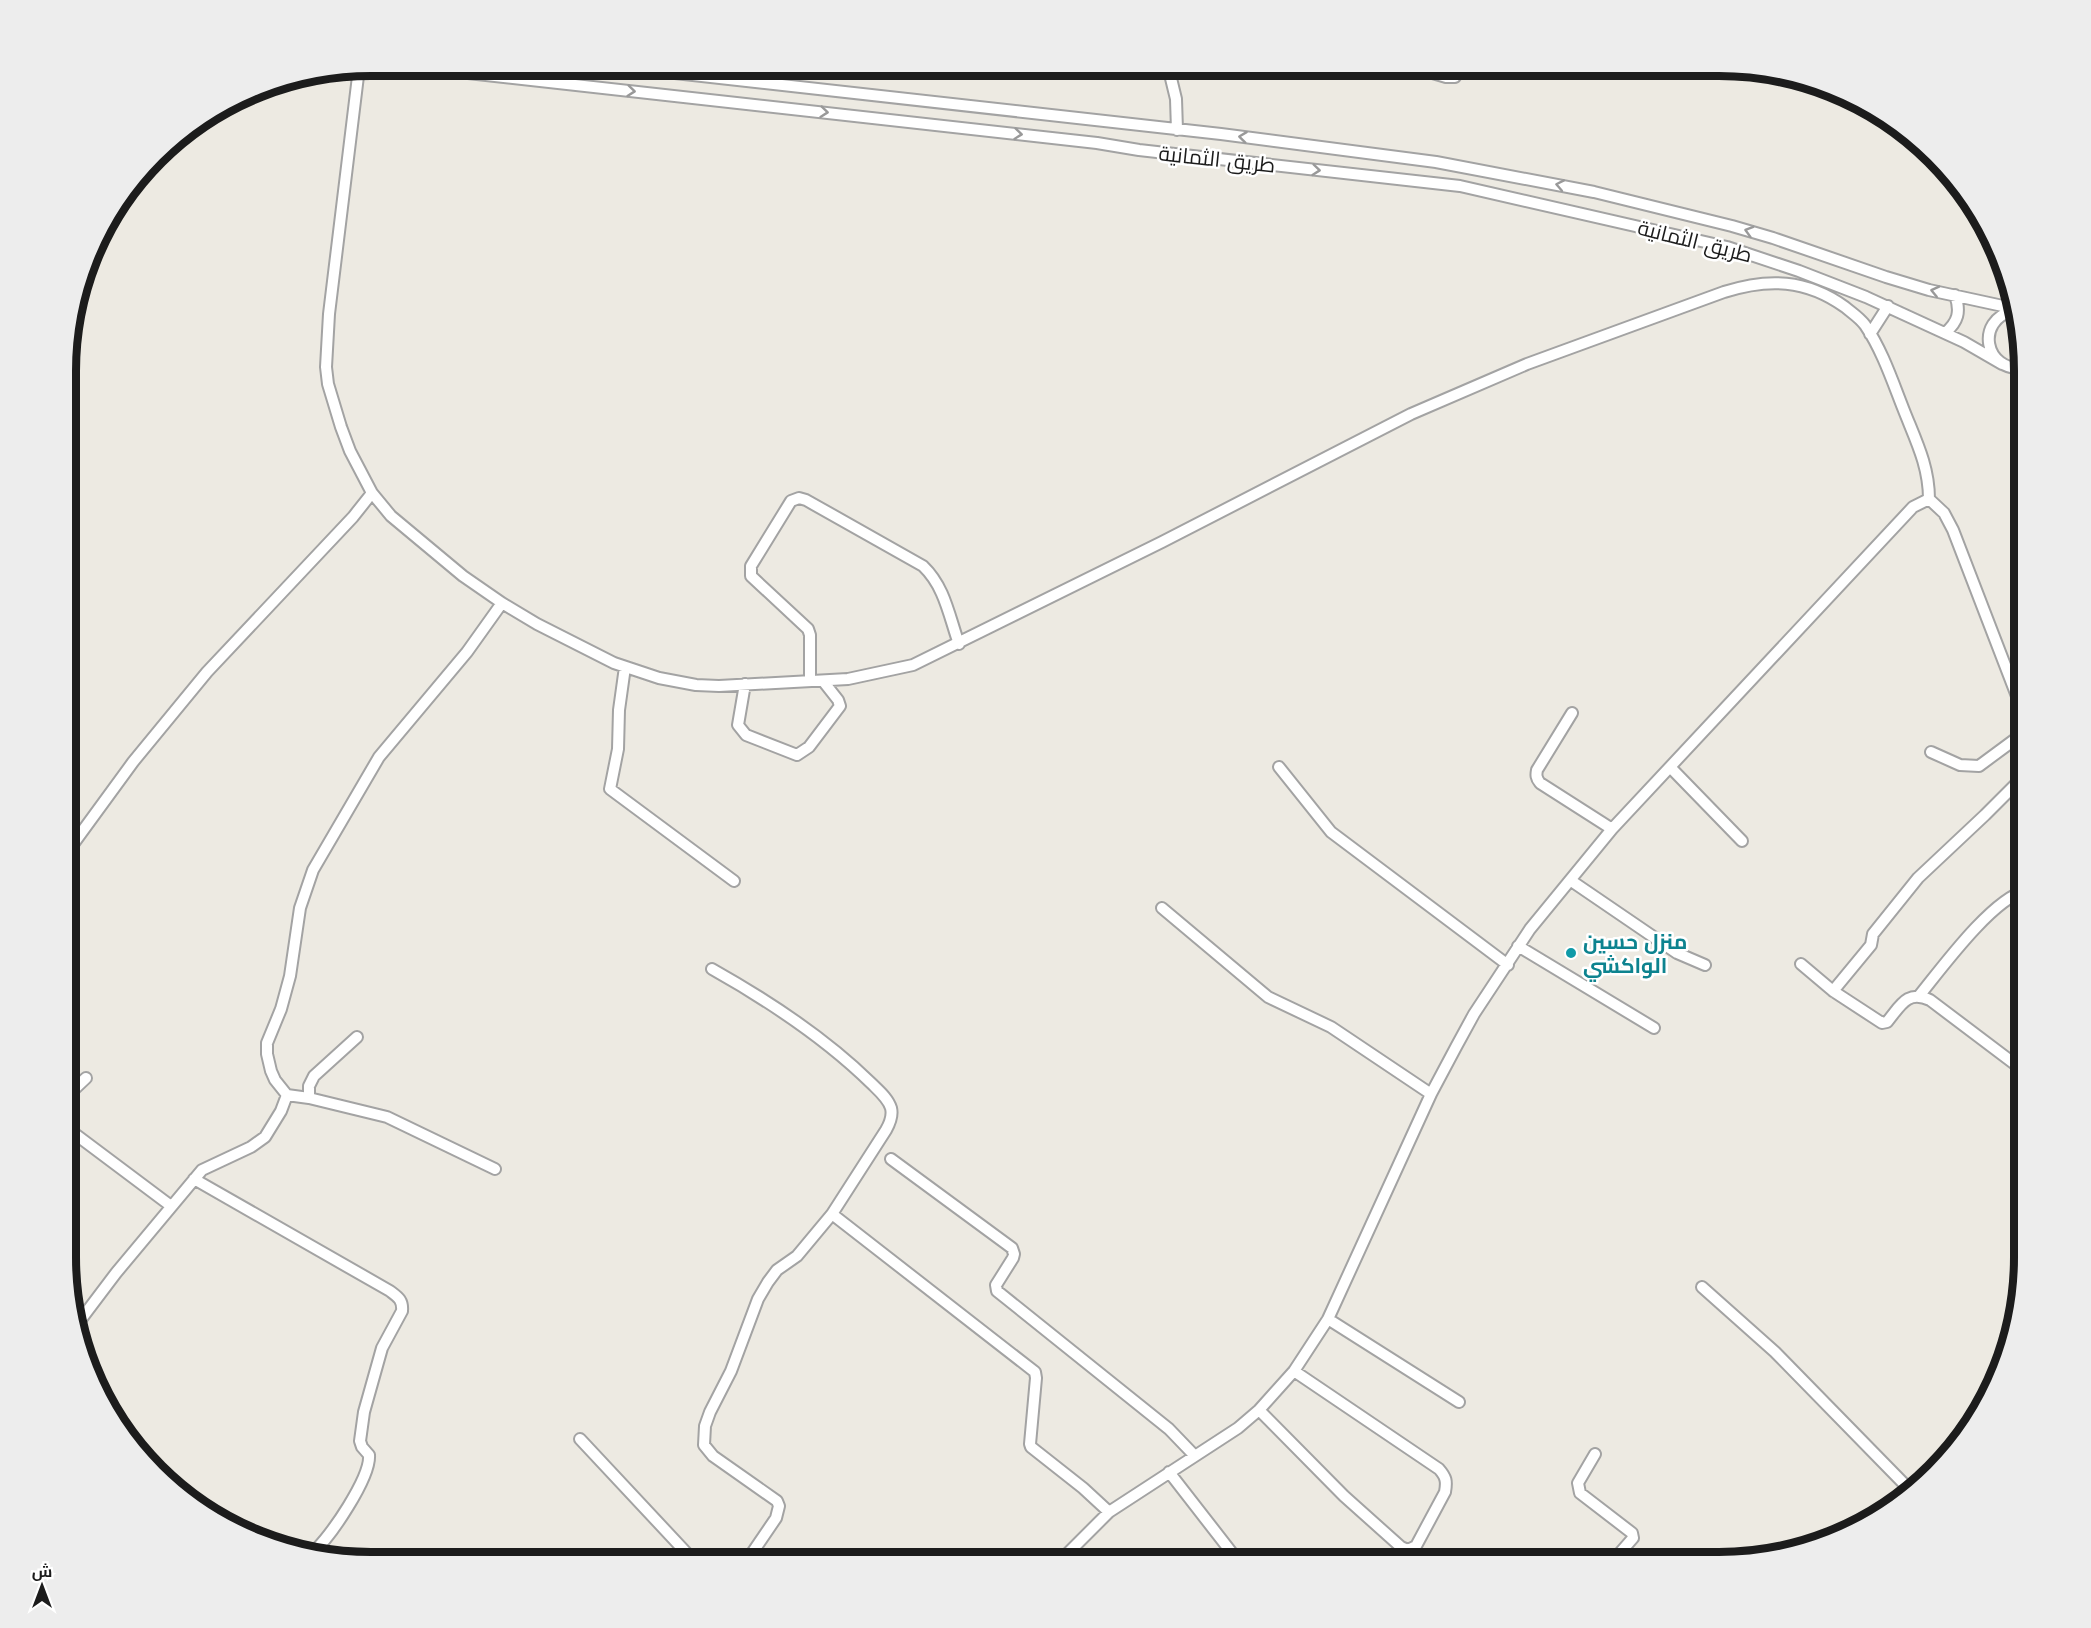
<svg xmlns="http://www.w3.org/2000/svg" width="2091" height="1628" font-family="'Work Sans',Cairo,sans-serif">
	<style>
		.lines { fill: none; stroke-linecap: round; stroke-linejoin: round }
		.minor-casing { stroke: #a3a3a3; stroke-width: 14 }
		.minor { stroke: #fff; stroke-width: 10 }
		.oneway { stroke: #999 }
		.culture-dot { fill: #0f9aa8; stroke: #fff; stroke-width: 2 }
		.labels { text-anchor: middle; dominant-baseline: central; stroke-width: 5; stroke-linejoin: round; paint-order: stroke }
		.street-label { font-size: 21px; fill: #1c1c1c; stroke: #fff }
		.culture-label { font-size: 21px; font-weight: bold; fill: #0d838f; stroke: #fff; text-anchor: start }
		.rim { fill: none; stroke: #1c1c1c; stroke-width: 8 }
	</style>
	<rect width="100%" height="100%" fill="#edeae2"/>
	<g class="lines">
		<!-- minor casing -->
		<g class="minor-casing">
			<path id="minor" d="M405,66L1097,143L1139,150L1460,186L1727,247L1799,271L1866,297L1964,342L2002,364
				M612,66L1221,134L1436,162L1594,192L1732,226L1773,238L1886,277L1929,290L2012,308
				M1168,66L1176,99L1177,130
				M1409,66L1446,77H1455L1461,67
				M359,68L329,314L326,367L328,384L341,427L350,451L372,493L391,516L463,576L502,603L537,624L614,663L659,678L696,685L719,686L848,679L913,665L1162,542L1411,414L1527,364L1724,292C1768,278 1806,279 1845,307C1852,313 1859,317 1865,325C1882,350 1892,380 1903,408C1915,439 1929,465 1929,499L1944,513L1953,530L2025,717
				M2013,311C1975,320 1984,372 2024,368
				M1945,333C1958,322 1961,312 1955,295
				M1870,334L1888,306
				M625,667L619,710L618,749L610,789L734,881
				M810,681V635L808,629L751,576V566L791,501L799,498L806,500L923,566C945,587 949,616 959,644
				M745,684L738,725L746,735L797,755L809,747L840,706L838,700L823,681
				M1572,713L1537,770C1536,775 1536,778 1540,783L1612,829
				M1931,752L1960,765L1979,766L2025,732
				M1279,767L1331,832L1508,965
				M1670,767L1742,841
				M68,851L133,762L207,672L353,517L372,493
				M1570,880L1677,953L1705,965
				M1162,908L1268,997L1331,1027L1431,1094
				M1518,946L1654,1028
				M1801,964L1833,991L1882,1023L1887,1022C1901,1005 1907,990 1930,1000L2024,1071
				M712,969C769,1001 824,1037 871,1083C878,1090 888,1098 891,1108C893,1116 890,1123 886,1130L832,1214L797,1256L777,1270L768,1282L758,1299L731,1371L710,1412L705,1426L704,1445L713,1456L777,1501L779,1506L776,1518L746,1562
				M1833,991L1871,945L1873,934L1918,878L1985,815L2025,775
				M1919,996C1941,969 1992,899 2025,891
				M287,1095L309,1098L387,1117L495,1169
				M67,1096L86,1078
				M309,1098V1086L314,1076L357,1037
				M67,1128L171,1206
				M891,1159L1012,1248L1014,1254L1013,1258L996,1285L997,1291L1169,1429L1194,1455
				M194,1179L390,1291C398,1297 403,1300 402,1311L382,1348L364,1412L360,1441L362,1447L369,1455C371,1477 330,1538 313,1552
				M832,1214L1035,1372L1036,1378L1030,1444L1031,1447L1083,1488L1109,1512
				M1702,1287L1775,1352L1911,1491
				M1328,1319L1459,1402
				M79,1322L116,1273L202,1170L251,1147L265,1137L281,1111L287,1095L275,1080L271,1071L267,1054V1043L281,1009L290,976L300,908L313,870L379,757L467,652L502,603
				M1259,1410L1344,1496L1401,1547L1408,1550L1416,1546L1445,1492C1447,1481 1446,1477 1439,1469L1294,1371
				M580,1439L695,1562
				M1595,1454L1578,1483L1580,1493L1632,1533L1633,1538L1612,1562
				M1169,1472L1239,1562
				M1059,1562L1109,1512L1238,1428L1259,1410L1294,1371L1328,1319L1431,1094L1456,1047L1474,1014L1530,929L1612,829L1913,507L1929,499"/>
		</g>
		<!-- minor -->
		<use href="#minor" class="minor"/>
	</g>
	<!-- one-way arrows -->
	<defs><path id="oneway-chevron" d="M-2-3.5L2.5 0L-2 3.5" fill="none" stroke-width="1.6" stroke-linecap="round" stroke-linejoin="round" transform="scale(1.5)"/></defs>
	<g class="oneway">
		<use href="#oneway-chevron" transform="translate(631 91) rotate(6)"/>
		<use href="#oneway-chevron" transform="translate(824 112) rotate(6)"/>
		<use href="#oneway-chevron" transform="translate(1018 134) rotate(6)"/>
		<use href="#oneway-chevron" transform="translate(1243 137) rotate(-173)"/>
		<use href="#oneway-chevron" transform="translate(1316 170) rotate(6)"/>
		<use href="#oneway-chevron" transform="translate(1560 185) rotate(-169)"/>
		<use href="#oneway-chevron" transform="translate(1749 231) rotate(-164)"/>
		<use href="#oneway-chevron" transform="translate(1935 291) rotate(-167)"/>
	</g>
	<!-- markers -->
	<circle class="culture-dot" cx="1571" cy="953" r="6"/>
	<g class="labels">
		<!-- street labels -->
		<g class="street-label">
			<text transform="translate(1217 159) rotate(6)">طريق الثمانية</text>
			<text transform="translate(1695 241) rotate(14)">طريق الثمانية</text>
		</g>
		<!-- culture labels -->
		<g class="culture-label">
			<text x="1583" y="941">منزل حسين<tspan x="1583" dy="24">الواكشي</tspan></text>
		</g>
	</g>
	<!-- crop -->
	<path d="M0 0H2091V1628H0ZM371 76H1719A295 295 0 0 1 2014 371V1257A295 295 0 0 1 1719 1552H371A295 295 0 0 1 76 1257V371A295 295 0 0 1 371 76Z" fill="#ededed" fill-rule="evenodd"/>
	<path class="rim" d="M371 76H1719A295 295 0 0 1 2014 371V1257A295 295 0 0 1 1719 1552H371A295 295 0 0 1 76 1257V371A295 295 0 0 1 371 76Z"/>
	<!-- north arrow -->
	<g transform="translate(42 1586)" stroke="#ffffff" stroke-width="4.5" paint-order="stroke">
	<path d="M0-4.5L10 22L0 15L-10 22Z" fill="#1c1c1c"/>
	<text y="-9" font-size="16" font-weight="bold" text-anchor="middle" fill="#1c1c1c">ش</text>
	</g>
</svg>
